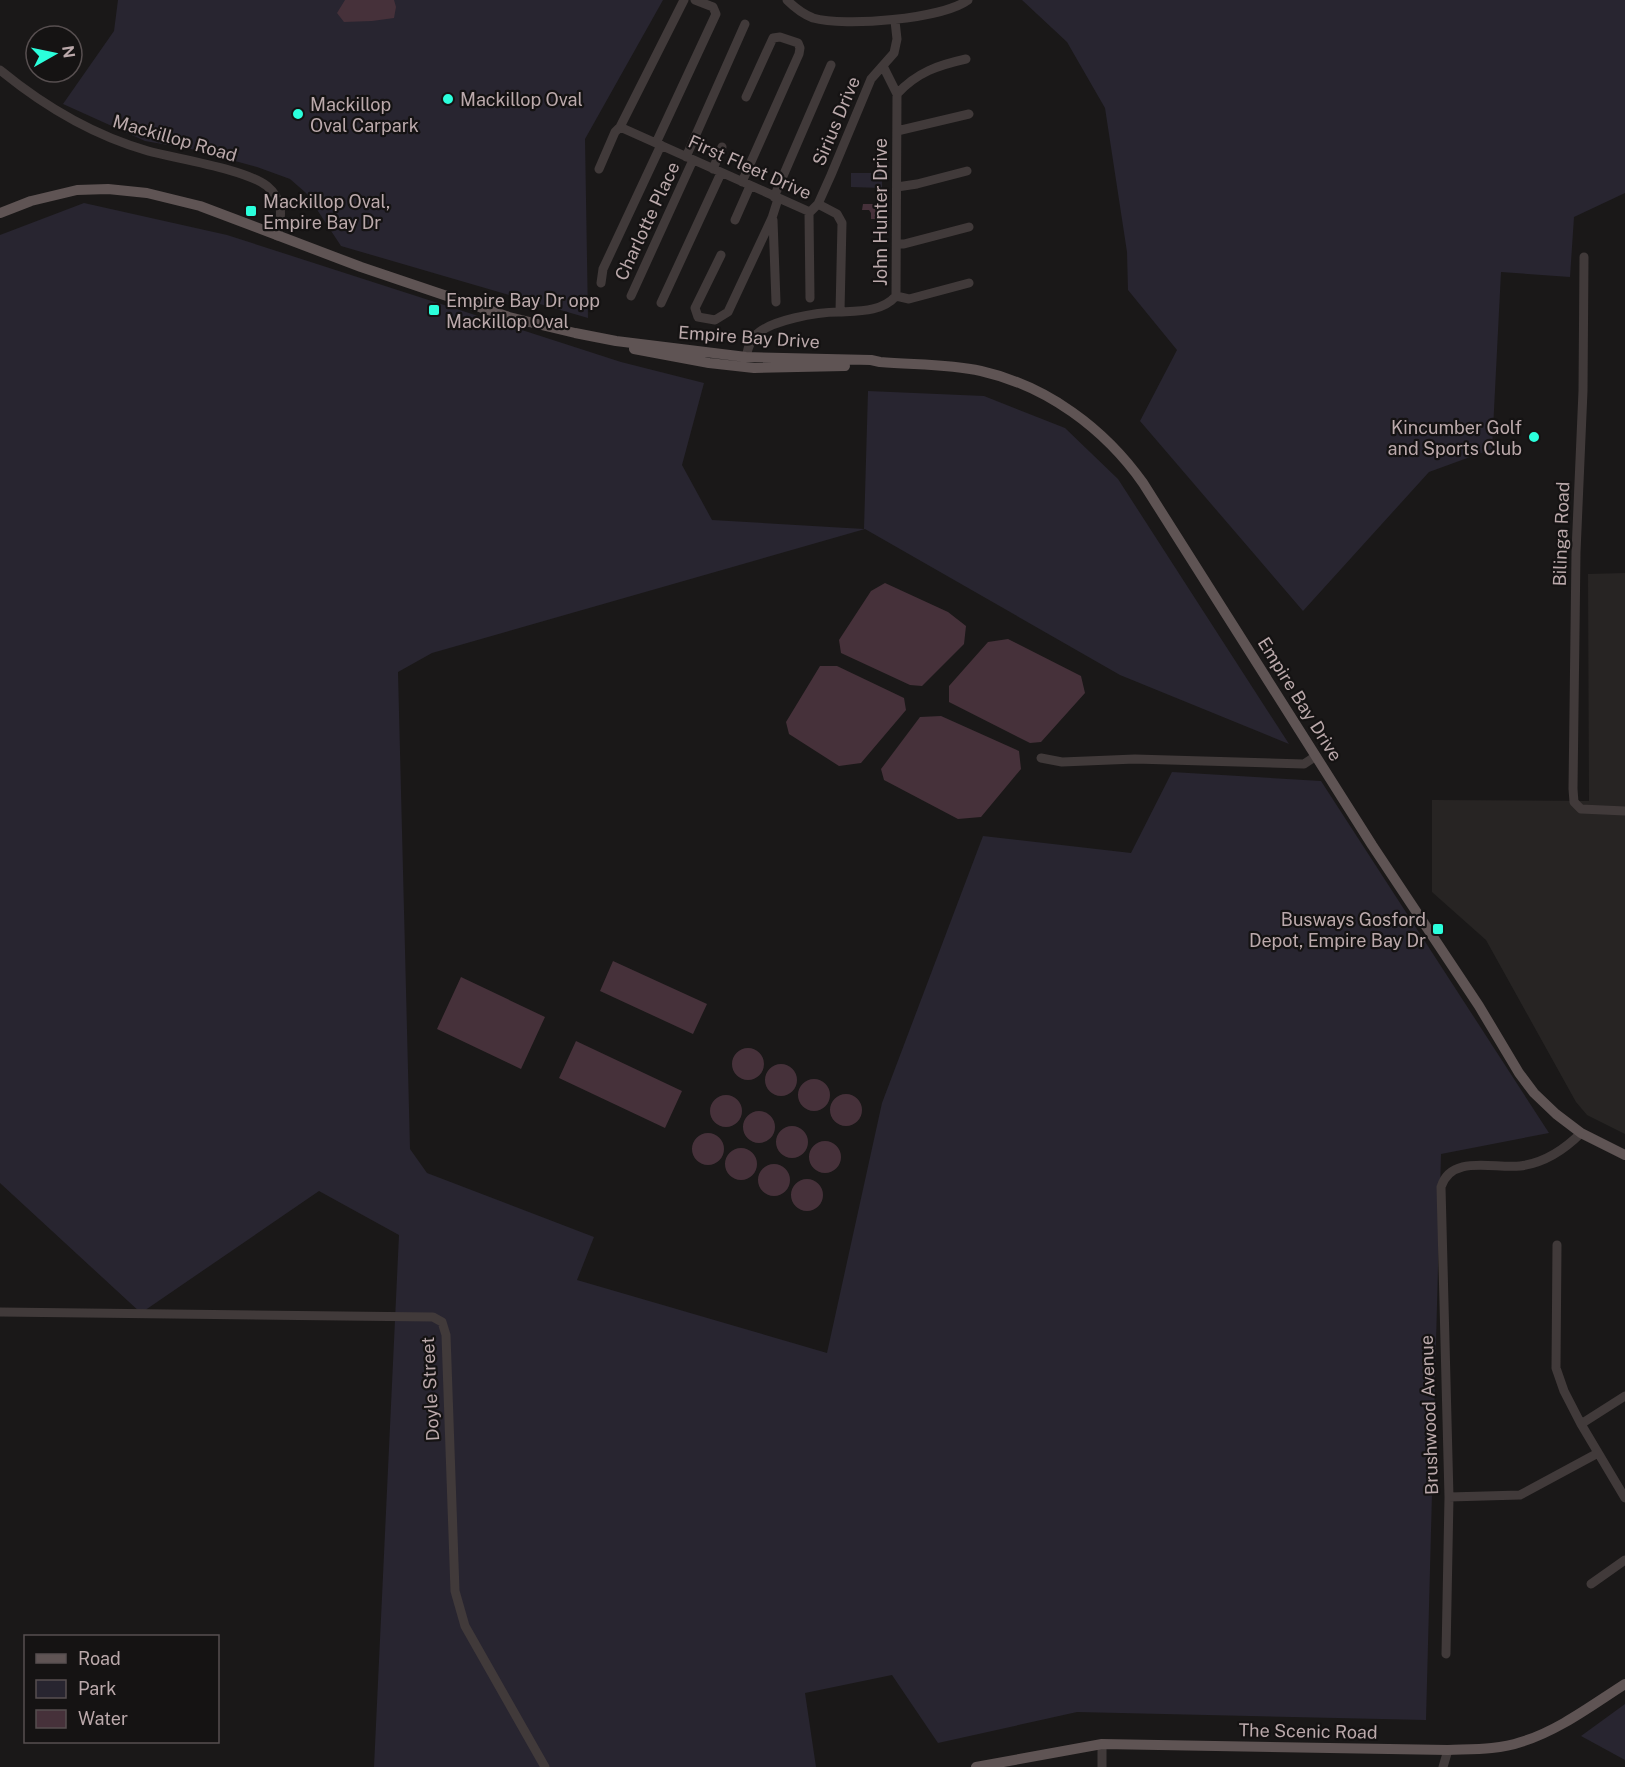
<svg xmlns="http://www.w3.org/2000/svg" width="1625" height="1767" font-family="'Public Sans',sans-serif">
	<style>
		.built { fill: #272423 }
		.green { fill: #282530 }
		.water { fill: #46313a }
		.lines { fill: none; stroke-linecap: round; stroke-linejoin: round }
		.minor { stroke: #413a3a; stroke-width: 9 }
		.major { stroke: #5f5454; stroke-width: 10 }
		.poi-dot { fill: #2bffdc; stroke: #151313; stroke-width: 2 }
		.labels { text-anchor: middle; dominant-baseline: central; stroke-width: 4.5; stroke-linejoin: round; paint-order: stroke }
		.poi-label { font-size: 18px; fill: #bba9ab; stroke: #151313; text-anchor: start }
		.street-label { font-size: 18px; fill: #bba9ab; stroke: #151313 }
	</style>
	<rect width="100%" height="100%" fill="#1a1818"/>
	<!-- built -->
	<path class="built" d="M1625,573V1134L1587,1115L1576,1102L1486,940L1432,892V800L1589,801L1588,574Z"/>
	<!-- green -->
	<path class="green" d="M118,0H663L585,139L588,318L341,246L306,193L290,179L257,167L191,149L145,141L63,104L114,31Z
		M1022,0H1625V193L1574,217L1570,277L1501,272L1492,449L1429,472L1303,611L1140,421L1177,350L1128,290L1127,252L1105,108L1067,42Z
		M851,173H882V188L851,187Z
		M84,203L227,235L621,362L704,383L682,465L712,520L864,529L868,391L984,396L1065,428L1118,479L1289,744L1120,675L865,529L432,653L398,672L410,1149L427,1173L594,1237L577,1280L827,1353L882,1103L983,836L1131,853L1172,772L1321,781L1549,1133L1441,1154L1426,1720L1077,1712L938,1743L892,1675L805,1693L816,1767H374L399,1235L319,1191L141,1313L0,1183V235Z
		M1625,1704V1760L1581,1736Z"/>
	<!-- water -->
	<path class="water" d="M345,0H394L396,7L394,18L372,21L344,22L337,13Z
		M863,204H878V219H871V213L869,210H862Z
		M885,583L948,612L966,626L964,644L922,686L910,685L841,653L839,640L871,591Z
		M1008,639L1081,676L1085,693L1041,742L1030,743L949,702V686L988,642Z
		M820,666H837L904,698L906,710L861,763L839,766L789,734L786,722Z
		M941,716L1019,751L1021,769L981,817L958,819L884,780L881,769L920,717Z
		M613,961L707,1004L693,1034L600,991Z
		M461,977L545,1017L521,1069L437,1029Z
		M576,1041L682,1091L665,1128L559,1078Z
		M732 1064a16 16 0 1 1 32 0a16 16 0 1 1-32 0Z
		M765 1080a16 16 0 1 1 32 0a16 16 0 1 1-32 0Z
		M798 1095a16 16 0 1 1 32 0a16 16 0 1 1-32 0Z
		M830 1110a16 16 0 1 1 32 0a16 16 0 1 1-32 0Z
		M710 1111a16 16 0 1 1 32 0a16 16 0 1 1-32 0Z
		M743 1127a16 16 0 1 1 32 0a16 16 0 1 1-32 0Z
		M776 1142a16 16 0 1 1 32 0a16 16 0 1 1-32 0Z
		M692 1149a16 16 0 1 1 32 0a16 16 0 1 1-32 0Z
		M809 1157a16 16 0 1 1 32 0a16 16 0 1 1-32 0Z
		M725 1164a16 16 0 1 1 32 0a16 16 0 1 1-32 0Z
		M758 1180a16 16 0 1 1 32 0a16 16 0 1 1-32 0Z
		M791 1195a16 16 0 1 1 32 0a16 16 0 1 1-32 0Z"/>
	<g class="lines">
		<!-- minor -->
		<path class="minor" d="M787,0C795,8 803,14 813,18C845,27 942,19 968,0
			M0,70C45,107 92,135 148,151C178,159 245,169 267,186C284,200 282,217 277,236
			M897,94C917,72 939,65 966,59
			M620,127L810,212L818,204L831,175L871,79L894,53L897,39L895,21
			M897,131L969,114
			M656,143L716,14L713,7L695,0
			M686,157L745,24
			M599,169L615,132L620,127L684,0
			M713,169L722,147
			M742,182L799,54L800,48L798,43L780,37L773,38L746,97
			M897,187L917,184L967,171
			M774,197L831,65
			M818,204L837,214L842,223L840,312
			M809,213L810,298
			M735,220L750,186
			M773,220L776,302
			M897,244H904L969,227
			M721,255L695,308L698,317L715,320L728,312L772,218L778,199
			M1584,257L1583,391L1576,552L1573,789L1574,802L1581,809L1625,811
			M601,283L603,269L661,145
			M631,296L693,160
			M896,296L909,299L969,283
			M661,303L721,173
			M746,357C748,349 749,342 755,336C769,320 818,312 839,312C859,311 882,312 896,296L897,94L883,66
			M1041,758L1062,762L1135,759L1304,764L1316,756
			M1557,1245L1556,1368L1564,1391L1581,1424L1625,1498
			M0,1312L433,1317L442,1322L446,1335L455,1591L465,1626L545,1767
			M1581,1424L1625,1396
			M1449,1497L1520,1495L1598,1453
			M1591,1584L1625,1560
			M1446,1654L1449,1497L1441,1187C1451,1154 1494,1169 1520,1166C1545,1163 1564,1150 1581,1133
			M1102,1767V1744
			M1443,1767L1448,1750"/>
		<!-- major -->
		<path class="major" d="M0,213L31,201L77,190L108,189L147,193L200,206L361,267L509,317L575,333L616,341L746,357L871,360L880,362C914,365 948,364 981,371C1047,386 1104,428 1143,483L1372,845L1479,1006L1519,1073L1534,1093L1556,1114L1581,1133L1625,1155
			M634,349L709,363L754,368L845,366
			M976,1767L1102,1744L1448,1750C1472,1749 1498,1750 1521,1742C1558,1731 1592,1705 1625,1684"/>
	</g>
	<!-- markers -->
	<g class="poi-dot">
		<circle cx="448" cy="99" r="6"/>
		<circle cx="298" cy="114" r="6"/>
		<rect x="245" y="205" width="12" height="12" rx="3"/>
		<rect x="428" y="304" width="12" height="12" rx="3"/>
		<circle cx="1534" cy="437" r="6"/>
		<rect x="1432" y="923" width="12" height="12" rx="3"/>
	</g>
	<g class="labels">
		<!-- poi labels -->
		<g class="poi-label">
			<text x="460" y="99">Mackillop Oval</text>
			<text x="310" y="104">Mackillop<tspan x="310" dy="21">Oval Carpark</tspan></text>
			<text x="263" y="201">Mackillop Oval,<tspan x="263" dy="21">Empire Bay Dr</tspan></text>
			<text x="446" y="300">Empire Bay Dr opp<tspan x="446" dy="21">Mackillop Oval</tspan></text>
			<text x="1522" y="427" text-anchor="end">Kincumber Golf<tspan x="1522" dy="21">and Sports Club</tspan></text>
			<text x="1426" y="919" text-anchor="end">Busways Gosford<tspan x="1426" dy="21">Depot, Empire Bay Dr</tspan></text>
		</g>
		<!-- street labels -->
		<g class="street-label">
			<text transform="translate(836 121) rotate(-67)">Sirius Drive</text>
			<text transform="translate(175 138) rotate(16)">Mackillop Road</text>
			<text transform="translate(750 167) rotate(24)">First Fleet Drive</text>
			<text transform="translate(880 212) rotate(-90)">John Hunter Drive</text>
			<text transform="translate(647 221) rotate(-65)">Charlotte Place</text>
			<text transform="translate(749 337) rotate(4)">Empire Bay Drive</text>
			<text transform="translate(1561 534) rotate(-88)">Bilinga Road</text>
			<text transform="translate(1300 699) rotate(58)">Empire Bay Drive</text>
			<text transform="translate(430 1389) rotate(-93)">Doyle Street</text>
			<text transform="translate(1429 1415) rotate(-92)">Brushwood Avenue</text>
			<text transform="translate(1308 1731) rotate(1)">The Scenic Road</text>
		</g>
	</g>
	<!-- legend -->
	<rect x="24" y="1635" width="195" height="108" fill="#151313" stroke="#574f50" stroke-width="1.5"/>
	<rect x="36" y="1654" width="30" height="9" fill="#5f5454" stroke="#574f50" stroke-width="1.5"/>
	<text x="78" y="1665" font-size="18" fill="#bba9ab">Road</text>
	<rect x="36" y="1680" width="30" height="18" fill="#282530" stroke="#574f50" stroke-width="1.5"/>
	<text x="78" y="1695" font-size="18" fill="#bba9ab">Park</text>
	<rect x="36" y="1710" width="30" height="18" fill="#46313a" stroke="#574f50" stroke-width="1.5"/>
	<text x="78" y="1725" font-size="18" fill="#bba9ab">Water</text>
	<!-- north arrow -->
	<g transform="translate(54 54) rotate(81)"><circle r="28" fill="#151313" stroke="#574f50" stroke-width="1.5"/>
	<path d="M0-4.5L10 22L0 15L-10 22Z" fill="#2bffdc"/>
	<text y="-9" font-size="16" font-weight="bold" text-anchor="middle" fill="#bba9ab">N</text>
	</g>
</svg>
